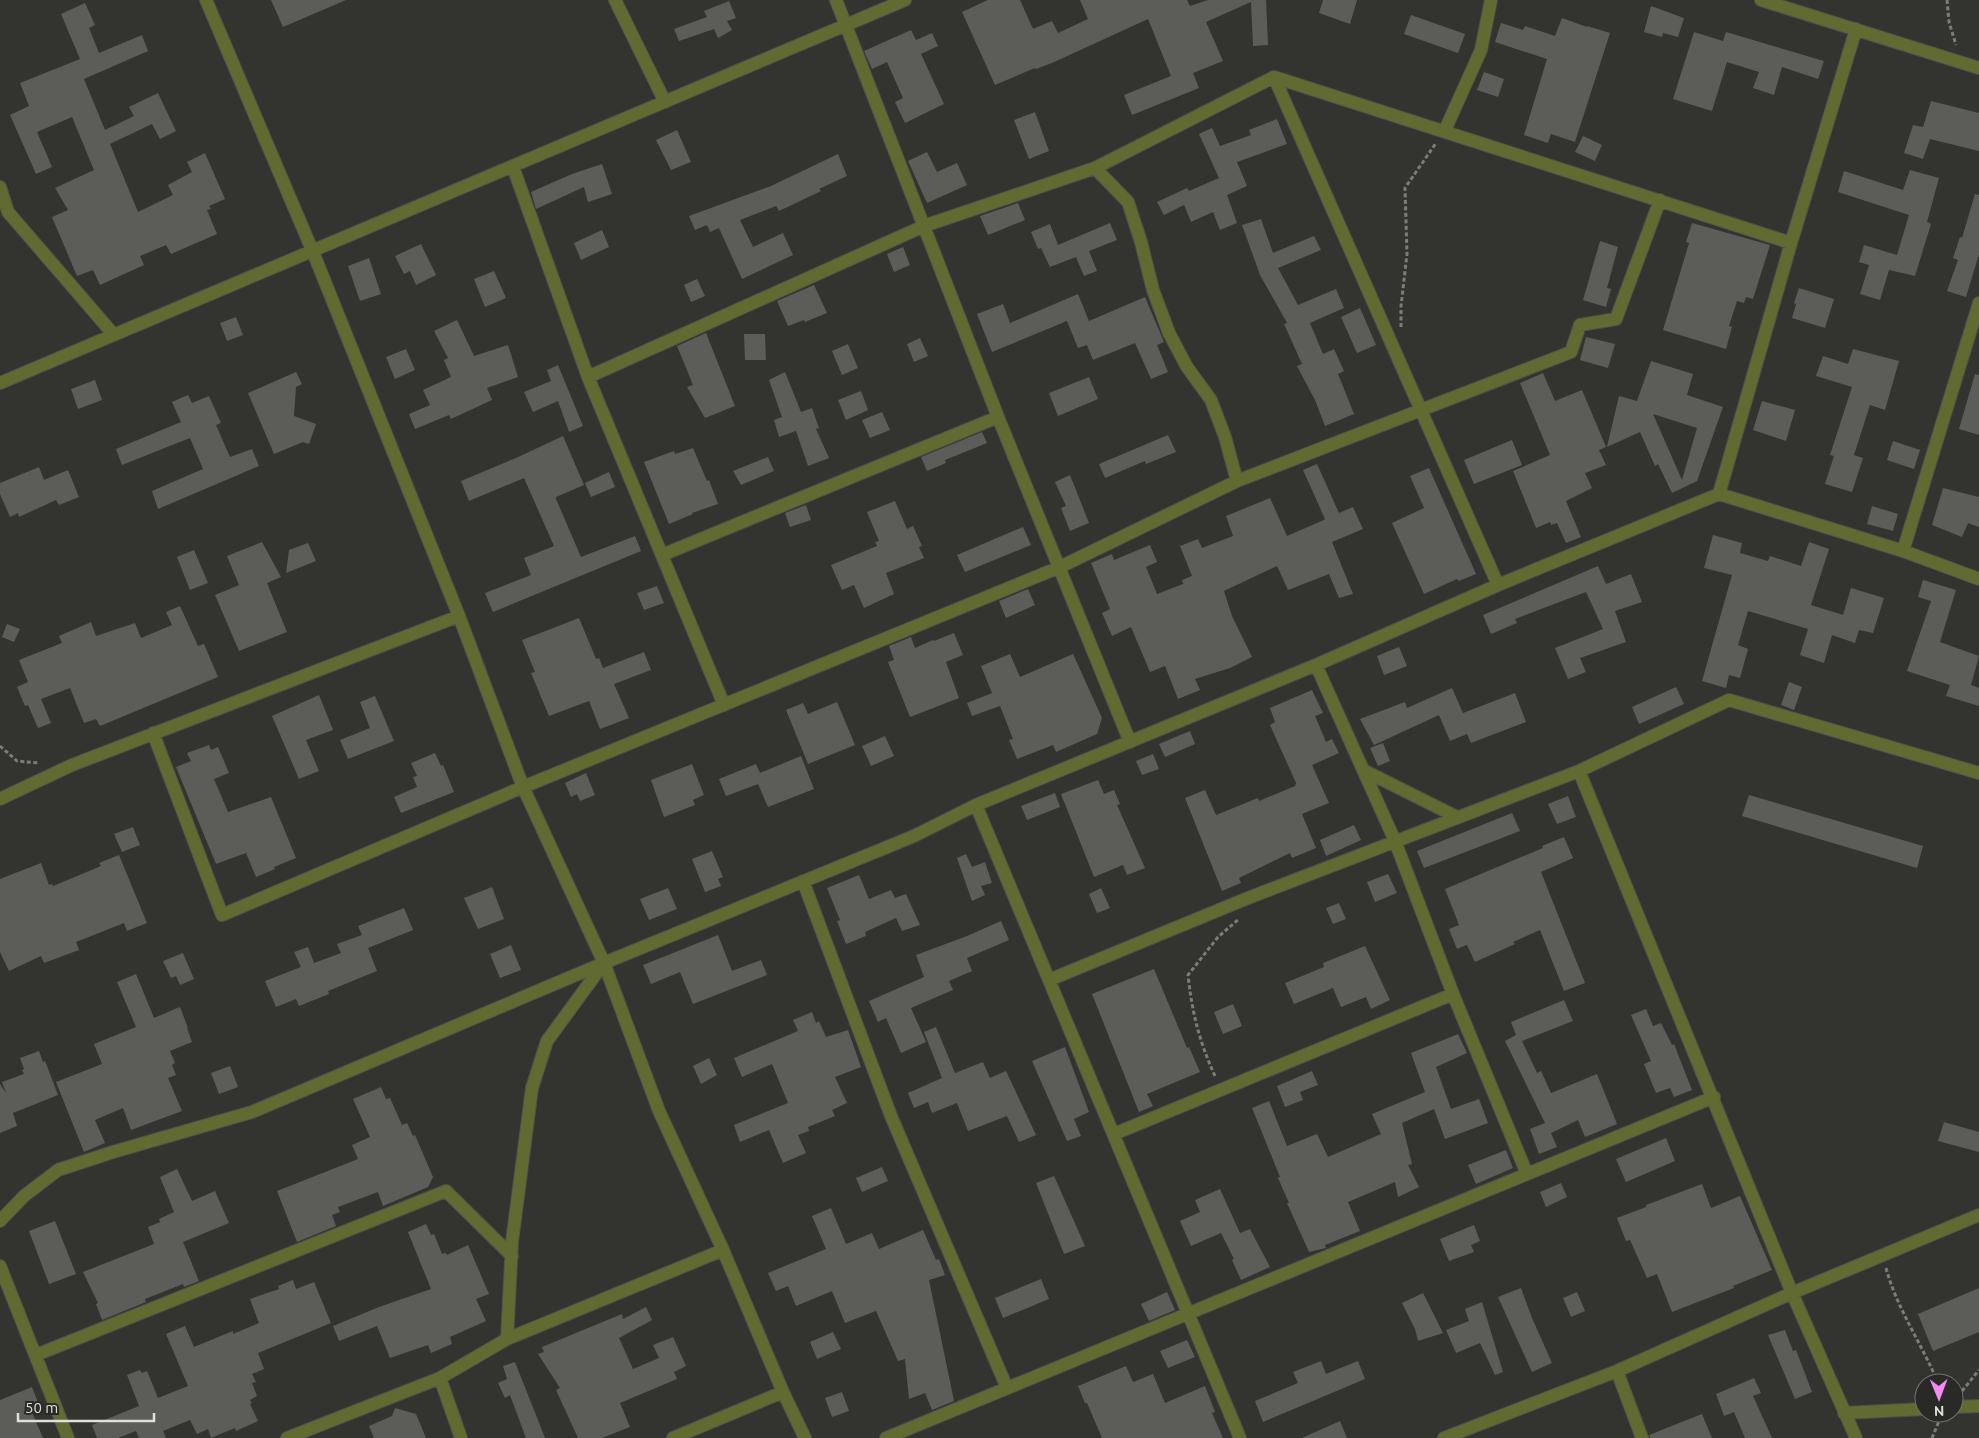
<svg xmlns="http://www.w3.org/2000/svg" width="1979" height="1438" font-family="Ubuntu,sans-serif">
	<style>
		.building { fill: #5c5d58; fill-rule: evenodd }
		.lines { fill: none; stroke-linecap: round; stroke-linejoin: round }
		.minor-casing { stroke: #4f504c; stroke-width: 14 }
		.path { stroke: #7c7d7a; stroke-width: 3; stroke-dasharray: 4 2.5; stroke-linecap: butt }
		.minor { stroke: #616b31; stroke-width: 12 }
	</style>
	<rect width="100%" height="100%" fill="#333430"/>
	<!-- building -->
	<path class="building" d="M271,0H346L283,27Z
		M988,0H1020L1033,29L1052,21L1058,33L1088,19L1080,0H1187L1190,6L1208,0H1266L1268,45L1253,46L1251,2L1206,22L1223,61L1193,73L1199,88L1132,115L1124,95L1171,76L1148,19L1052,63L1036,69L1035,68L995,85L962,12Z
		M1323,0H1357L1350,24L1319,13Z
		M729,1L736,18L727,21L732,30L718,38L714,29L679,41L674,29L707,17L704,11Z
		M85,3L95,25L89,28L99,53L142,35L148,51L84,79L105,130L134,116L129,107L158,93L176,131L160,139L152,124L110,144L138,212L173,195L168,185L192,172L187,162L205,153L225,199L209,206L211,209L207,210L217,234L171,254L166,245L140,256L144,265L100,285L93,270L77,276L52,217L68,210L55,188L94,170L72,117L37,132L52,167L36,174L10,115L29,106L20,83L80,59L61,14Z
		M1651,6L1684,18L1678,37L1663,33L1662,37L1644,32Z
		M1411,15L1465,34L1458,53L1404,34Z
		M1562,18L1587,27V26L1610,33L1575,142L1551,134L1548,143L1524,135L1547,59L1495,42L1501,23L1523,30L1525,26L1555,36Z
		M911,30L916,40L932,33L938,46L921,54L944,104L905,123L895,102L903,98L887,62L872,69L864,51Z
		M1694,32L1723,41L1726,32L1824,61L1818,79L1782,67L1774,95L1753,88L1759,72L1727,62L1712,111L1673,99Z
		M1484,72L1504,79L1498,97L1477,90Z
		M1931,101L1979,113V151L1930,139L1923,159L1904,153L1913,125L1923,127Z
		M1035,112L1049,151L1029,159L1014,120Z
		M1277,119L1287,144L1237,162L1247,186L1227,195L1237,223L1220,230L1213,212L1191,222L1184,205L1164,215L1157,202L1187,188L1189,191L1219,178L1199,134L1212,128L1220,146L1251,135L1249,130Z
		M677,130L691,162L671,170L656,140Z
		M1583,136L1602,145L1595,161L1575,152Z
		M927,152L937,172L957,163L967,185L927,203L908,161Z
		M838,154L847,176L819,189L821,191L779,211L776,206L740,220L753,247L783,233L793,255L742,279L719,228L710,232L707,225L695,230L689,216L771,186Z
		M602,164L612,194L588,202L584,187L536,209L531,192L572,174Z
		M1910,170L1939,178L1927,222L1931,224L1915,276L1889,270L1880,300L1860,294L1869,265L1859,262L1864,245L1897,255L1909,215L1838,192L1844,171L1903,190Z
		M1975,194L1979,195V254L1966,297L1947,291L1958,260L1953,258L1960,237L1962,238Z
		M1018,203L1025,220L988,235L980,216Z
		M1261,219L1273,253L1314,236L1321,250L1278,268L1298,305L1336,289L1344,308L1310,323L1323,354L1334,349L1344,371L1338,374L1354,414L1325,426L1315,400L1297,366L1302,364L1284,324L1287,323L1260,275L1242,225Z
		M1110,223L1117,240L1089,251L1097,271L1084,276L1076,257L1050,267L1041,248L1038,249L1031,232L1050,224L1058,245Z
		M1692,223L1770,245L1753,299L1746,297L1744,303L1737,301L1729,326L1732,327L1726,349L1663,330L1689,243L1686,242Z
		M602,230L609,247L581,260L574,243Z
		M1600,241L1618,247L1607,288L1611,289L1606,307L1583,300Z
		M421,244L436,275L416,285L410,271L404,274L395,256Z
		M903,247L910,265L894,272L887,254Z
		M369,258L381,294L360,301L348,266Z
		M494,271L506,298L485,307L474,279Z
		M697,279L705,296L691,302L684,285Z
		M814,285L827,313L805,322L804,320L788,326L777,301Z
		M1799,288L1834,299L1825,328L1792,318L1796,304L1794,303Z
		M1078,294L1089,321L1145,297L1164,342L1157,345L1168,372L1151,379L1135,343L1093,360L1087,345L1078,348L1067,321L992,352L977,314L1003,304L1010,323Z
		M1360,308L1376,345L1357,353L1341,317Z
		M236,317L243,335L227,341L220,323Z
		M457,320L474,356L508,345L518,377L487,388L492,400L451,419L449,415L415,429L409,414L430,405L423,390L451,377L444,360L448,358L434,331Z
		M706,333L735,406L705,418L687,387L693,385L677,346Z
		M744,334H765L766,360H745Z
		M1586,337L1615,344L1608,368L1580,360Z
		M920,338L928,356L914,362L907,344Z
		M848,344L858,368L842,375L832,351Z
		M406,349L415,370L395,379L386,357Z
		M1853,349L1899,361L1885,410L1870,405L1854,455L1863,458L1852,492L1825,484L1834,456L1830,455L1852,387L1816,376L1823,356L1848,364Z
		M1651,361L1693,374L1687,395L1723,407L1697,481L1672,493L1658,464L1655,466L1640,432L1607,447L1619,396L1637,401ZM1653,414L1697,428L1682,480Z
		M558,365L583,426L569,432L558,401L533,412L524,392L551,381L547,370Z
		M296,372L302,384L296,387L294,416L316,424L309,444L303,442L274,454L248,393Z
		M785,372L801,412L812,408L819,428L816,429L829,458L808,466L796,431L779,437L774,420L782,417L769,380Z
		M1543,373L1555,401L1582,390L1606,447L1599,450L1606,465L1585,473L1592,488L1566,501L1581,537L1566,543L1557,523L1551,525L1550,522L1536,528L1513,471L1550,455L1520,383Z
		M1975,374L1979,375V435L1959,429Z
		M1089,377L1098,399L1058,416L1049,393Z
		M95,380L102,400L78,409L71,389Z
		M861,391L868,410L846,420L838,400Z
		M188,395L192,403L209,396L221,423L216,425L230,457L252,449L259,466L158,509L152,491L203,469L190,438L122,465L116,449L181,422L172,402Z
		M1762,401L1795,410L1786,441L1753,430Z
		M882,412L890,430L870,438L862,420Z
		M982,432L987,443L945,460L946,463L927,471L921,457Z
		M1168,435L1176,452L1146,464L1145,461L1105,478L1099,464Z
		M563,436L584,485L556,497V499L581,557L635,536L641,551L493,612L485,593L531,575L524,558L554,546L524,478L469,501L461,481L516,458Z
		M1512,440L1522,465L1474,484L1464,460Z
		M1893,441L1920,450L1914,469L1887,460Z
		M693,448L707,481L709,480L718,504L692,513L693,514L669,524L644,462L674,451L675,454Z
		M768,457L774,471L741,485L733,471Z
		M1317,464L1339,513L1353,507L1363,529L1332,542L1353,594L1339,598L1329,574L1288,590L1277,566L1224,591L1232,616L1252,657L1230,668L1195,679L1200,690L1178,699L1165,666L1150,672L1131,627L1112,636L1102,613L1110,609L1091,563L1112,554L1114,560L1150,545L1157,562L1146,567L1157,594L1183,584L1182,580L1192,576L1180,546L1198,539L1202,548L1233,536L1226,516L1270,498L1287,536L1324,520L1325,519L1303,470Z
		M39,467L44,480L68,470L79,497L59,505L56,500L19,517L18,513L10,517L0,494V483Z
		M1429,468L1476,574L1459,581L1457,579L1424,594L1392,523L1424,508L1410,476Z
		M609,472L615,487L591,497L585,483Z
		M1070,475L1089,523L1070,531L1061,508L1066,506L1055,482Z
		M1943,488L1979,497V527L1968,523L1962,537L1932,525Z
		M895,501L907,529L913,526L922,546L919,547L924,558L886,573L894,594L864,608L854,585L842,590L831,565L877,546L875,542L879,541L867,512Z
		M806,505L811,520L790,527L785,513Z
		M1872,506L1898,514L1893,531L1867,524Z
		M1023,527L1031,545L965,572L957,555Z
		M1713,535L1742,543L1740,553L1768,561L1770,556L1801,566L1809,542L1829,549L1811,605L1843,615L1851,588L1884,598L1873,633L1859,630L1855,643L1832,635L1824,663L1800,655L1808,629L1748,611L1738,645L1748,649L1740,678L1729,675L1726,688L1702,681L1732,575L1704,568Z
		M262,542L281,577L267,583L287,632L239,651L215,595L239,585L227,556Z
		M308,543L316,561L286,573L289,550Z
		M194,550L208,583L190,590L177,557Z
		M1598,566L1606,584L1631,574L1642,602L1615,611L1626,642L1580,658L1586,672L1568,679L1555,648L1603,629L1586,592L1515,619L1517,623L1491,634L1483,615Z
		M1923,580L1956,590L1940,642L1979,656L1971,685L1979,688V706L1946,696L1950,685L1907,671L1931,601L1918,597Z
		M657,586L664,603L644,610L637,593Z
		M1028,589L1035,605L1006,618L999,601Z
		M180,606L198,646L204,644L218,677L100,726L96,719L84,723L70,688L41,699L51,723L38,728L28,705L25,706L17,687L28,682L19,660L62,643L59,636L91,622L96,636L135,623L141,638L172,625L166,612Z
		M579,618L596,659L599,658L603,668L644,652L651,670L614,684L629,718L600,729L589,701L549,716L531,673L535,672L522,640Z
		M7,624L20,629L14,642L2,637Z
		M954,633L963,655L946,662L959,698L910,717L888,662L894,660L889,646L911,637L915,648L933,640L934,641Z
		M1399,647L1407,666L1384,675L1377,656Z
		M1010,654L1020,677L1073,654L1102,718L1097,734L1056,752L1053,745L1017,759L1009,740L1013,739L1000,706L972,716L967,703L992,693L981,666Z
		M1789,682L1802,687L1794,710L1781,705Z
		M1676,687L1684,704L1639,724L1632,707Z
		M1452,688L1463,713L1515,693L1526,722L1471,743L1467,734L1450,741L1439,715L1374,745L1360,719L1405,702L1407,708Z
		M1312,690L1323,713L1315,716L1326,742L1332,739L1339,753L1312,765L1329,803L1302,814L1316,848L1292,858L1290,853L1239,878L1241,883L1222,891L1185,798L1205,790L1216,815L1258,798L1259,801L1295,786L1296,783L1270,725L1275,722L1270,708Z
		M319,695L333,730L306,740L319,771L299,779L272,716Z
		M375,696L394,741L348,759L340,740L370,728L360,702Z
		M837,702L855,745L808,764L786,710L803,703L808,714Z
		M1190,731L1195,744L1165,757L1159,744Z
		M885,736L894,756L871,766L862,746Z
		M1383,743L1390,761L1378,766L1370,748Z
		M209,745L211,750L218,747L229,773L214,779L228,812L271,797L296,858L274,867L275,869L256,877L246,853L216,864L176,767L191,761L187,753Z
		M435,753L441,766L443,765L454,792L401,813L394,797L417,787L413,777L417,776L411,763Z
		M1153,754L1159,769L1142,775L1136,761Z
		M801,756L814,789L768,807L758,784L726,796L719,779L756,764L760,773Z
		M692,764L704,795L693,800L695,805L664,817L651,780Z
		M586,773L595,795L580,801L577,794L571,797L565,783Z
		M1098,780L1104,794L1114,790L1120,804L1117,805L1145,868L1127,875L1123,865L1094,877L1061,794Z
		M1055,793L1060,807L1027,820L1021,806Z
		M1749,795L1923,846L1917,868L1742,816Z
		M1568,796L1576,817L1557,824L1548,804Z
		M1512,813L1520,831L1424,868L1417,851Z
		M1354,825L1361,840L1326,856L1320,840Z
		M133,827L140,845L122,852L114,834Z
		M1564,837L1573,858L1541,872L1585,983L1564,991L1540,930L1513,942L1515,944L1475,962L1467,945L1457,949L1449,929L1459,925L1445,889L1543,848L1542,846Z
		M712,851L723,877L718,879L721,886L705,892L692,859Z
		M966,854L972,867L985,862L992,883L981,886L985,895L972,901L957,858Z
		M119,855L147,923L127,931L124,923L76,942L79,950L44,963L41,956L9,971L0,952V879L41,863L49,885L52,884L53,886L101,866L99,863Z
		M1388,874L1397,893L1375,902L1367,882Z
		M859,875L869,899L891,890L895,898L906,894L920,925L902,931L896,918L865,932L866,936L846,944L837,921L840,920L827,888Z
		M492,887L504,919L478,929L464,898Z
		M668,888L677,909L649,920L640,899Z
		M1101,888L1110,908L1097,913L1089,894Z
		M1339,903L1346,919L1333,924L1326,908Z
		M404,908L413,930L368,948L377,971L328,991L329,994L299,1006L296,999L276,1007L265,981L301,967L294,952L308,947L314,963L341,953L337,944L362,935L358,926Z
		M1001,921L1009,940L967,958L972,971L949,981L953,990L911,1008L926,1042L901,1053L886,1018L878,1022L869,1001L924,977L916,955L967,936Z
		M718,935L732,971L761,960L767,975L693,1004L680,972L651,984L643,965Z
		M511,945L521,970L500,978L490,954Z
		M1365,946L1390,1000L1371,1009L1366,997L1341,1007L1333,988L1294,1004L1285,983L1324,967L1323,963Z
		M183,953L194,979L180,985L176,976L171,978L163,961Z
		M1154,969L1187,1048L1189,1047L1200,1072L1147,1094L1153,1106L1139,1112L1092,994Z
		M136,974L154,1018L180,1007L188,1028H187L192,1042L170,1051L175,1063L172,1065L176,1075L168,1078L182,1111L131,1130L123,1108L95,1120L105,1143L84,1152L56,1082L102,1064L94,1044L136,1027L117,982Z
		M1564,1000L1573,1021L1522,1041L1537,1073L1541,1071L1551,1093L1597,1074L1617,1124L1585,1137L1578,1120L1551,1133L1557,1147L1539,1154L1530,1129L1545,1123L1505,1041L1516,1035L1511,1022Z
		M1233,1004L1242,1026L1223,1034L1214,1012Z
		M1646,1009L1653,1026L1661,1023L1672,1045L1674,1044L1692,1090L1674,1097L1670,1088L1656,1093L1644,1064L1651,1061L1631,1015Z
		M812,1012L816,1023L819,1021L826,1037L848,1030L861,1067L835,1077L847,1103L832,1110L835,1116L808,1127L809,1131L798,1135L806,1153L783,1163L769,1130L740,1142L734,1125L788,1103L772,1064L742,1077L734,1058L798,1031L793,1020Z
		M936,1027L955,1073L983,1062L990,1078L1006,1071L1036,1135L1019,1142L1007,1116L968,1131L957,1103L932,1113L928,1102L914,1108L908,1093L942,1078L924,1032Z
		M1458,1034L1467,1053L1436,1067L1451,1109L1479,1099L1488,1123L1445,1139L1434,1109L1402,1123L1412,1164L1408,1165L1419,1187L1398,1197L1395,1182L1348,1202L1360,1231L1325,1245L1326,1248L1309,1252L1287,1203H1289L1278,1178L1280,1177L1252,1108L1269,1101L1287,1146L1317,1134L1328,1157L1381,1134L1372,1114L1425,1092L1411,1053Z
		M1065,1047L1089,1112L1074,1119L1081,1136L1067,1141L1032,1061Z
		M39,1051L43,1062L45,1061L58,1095L13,1113L17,1126L0,1133V1084L6,1093L2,1082L24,1074L22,1070L24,1069L20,1058Z
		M709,1058L717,1075L701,1084L693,1066Z
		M230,1066L238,1087L219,1094L211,1073Z
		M1312,1071L1318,1085L1300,1092L1303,1100L1285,1107L1277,1086Z
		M381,1087L386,1099L390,1098L402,1125L407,1123L413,1136L415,1135L433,1177L428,1187L383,1206L378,1192L338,1207L340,1212L332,1215L336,1226L297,1242L277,1191L358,1159L352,1145L370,1137L353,1099Z
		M1944,1122L1979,1132V1152L1938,1141Z
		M1666,1138L1675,1161L1626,1182L1616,1159Z
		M1506,1150L1513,1168L1476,1184L1468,1165Z
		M882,1167L888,1181L862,1192L856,1178Z
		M177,1169L192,1201L215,1191L229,1223L183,1242L199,1281L184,1287L183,1284L145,1299L146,1302L102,1320L96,1304L98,1303L83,1272L154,1244L148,1227L160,1222L159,1219L174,1212L160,1177Z
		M1054,1176L1085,1246L1064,1254L1036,1183Z
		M1561,1183L1567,1197L1546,1207L1540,1192Z
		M1702,1184L1711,1208L1740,1196L1772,1270L1733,1286L1734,1288L1672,1312L1657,1274L1647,1278L1630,1240L1626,1241L1617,1218L1646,1207V1205Z
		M1220,1189L1240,1233L1250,1229L1270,1267L1241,1280L1232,1260L1234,1259L1221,1233L1191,1246L1180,1221L1200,1212L1195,1200Z
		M831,1208L846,1244L872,1233L879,1249L923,1230L936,1260L939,1259L945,1275L929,1280L954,1401L932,1410L925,1393L909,1399L905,1359L898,1361L876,1311L845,1323L832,1291L796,1306L788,1286L776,1291L768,1273L826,1249L812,1216Z
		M55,1221L76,1274L49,1284L29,1231Z
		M426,1224L431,1235L434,1234L442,1254L446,1253L447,1255L468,1245L489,1294L476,1299L486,1321L450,1337L452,1344L431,1353L428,1345L390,1358L377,1326L339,1341L333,1326L379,1307L431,1289L408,1232Z
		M1474,1225L1480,1241L1471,1245L1474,1252L1449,1261L1440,1239Z
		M1041,1279L1049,1299L1003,1318L995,1298Z
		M293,1280L296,1289L314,1282L331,1323L258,1353L264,1369L252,1374L256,1382L252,1383L257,1396L250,1400L252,1403L250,1404L258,1421L236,1431L235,1428L211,1438L208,1429L197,1434L190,1420L163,1431L166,1438H139L136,1431L118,1438H97L92,1425L139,1406L127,1375L140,1370L142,1373L147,1371L158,1398L188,1386L166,1334L185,1326L194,1347L233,1331V1334L259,1323L250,1299L279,1289L278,1286Z
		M1521,1288L1532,1318L1552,1363L1532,1372L1498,1297Z
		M1979,1288V1332L1933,1351L1918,1314Z
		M1167,1292L1175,1310L1149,1321L1141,1304Z
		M1577,1292L1585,1311L1571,1317L1563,1298Z
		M1423,1293L1443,1333L1418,1341L1415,1329L1402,1303Z
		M1482,1302L1503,1372L1495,1375L1480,1343L1456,1353L1446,1330L1469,1321L1465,1309Z
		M646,1307L652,1320L619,1338L633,1369L659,1358L653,1345L673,1337L686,1366L674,1372L677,1379L620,1403L630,1427L602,1438H578L556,1390L560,1388L538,1354L544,1352L542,1347L622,1314L623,1319Z
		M1785,1330L1793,1351L1796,1350L1812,1392L1795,1399L1768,1335Z
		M833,1332L841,1349L817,1359L810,1342Z
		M1187,1340L1195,1357L1168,1368L1160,1351Z
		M1321,1361L1326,1374L1358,1361L1365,1379L1263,1422L1255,1401L1298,1383L1293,1372Z
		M515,1362L534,1410L545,1438H526L510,1395L505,1398L498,1383L507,1379L503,1366Z
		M1126,1366L1133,1382L1153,1374L1165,1403L1205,1386L1215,1412L1212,1413L1223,1438H1102L1087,1403H1085L1078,1386Z
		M1754,1378L1761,1393L1753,1396L1772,1438H1745L1734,1412L1724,1416L1716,1394Z
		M32,1387L39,1405L30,1408L43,1438H0V1400Z
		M842,1392L849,1411L832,1417L825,1398Z
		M395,1408L416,1414L426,1438H374L369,1426L392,1416Z
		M1702,1414L1712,1438H1650L1649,1435Z
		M1340,1421L1347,1438H1302Z"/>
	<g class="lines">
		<!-- minor casing -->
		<g class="minor-casing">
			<path id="minor" d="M206,0L313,252L459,616L523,787L604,963L659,1111L723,1250L783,1392L805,1438
				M615,0L665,102
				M836,0L998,417L1130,742
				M1761,0L1979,68
				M1274,77L1498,585
				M1445,130L1481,50L1491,0
				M513,167L588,377L724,705
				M1095,168L1128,202L1141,242L1153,290L1169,333L1187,367L1211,400L1225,437L1237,481
				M0,187L8,212L114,335
				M588,377L924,226L1095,168L1274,77L1791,243
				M0,383L905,0
				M1719,494L1791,243L1856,29
				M1903,551L1979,303
				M662,555L998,417
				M1316,665L1395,841L1453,994L1527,1174
				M153,733L222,915L523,787L1060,567L1237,481L1571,352L1580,325L1616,319L1660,200
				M1363,770L1457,817
				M1579,771L1792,1293L1856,1438
				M0,799L72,765L459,616
				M976,805L1240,1438
				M803,881L891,1116L1007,1388
				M1049,980L1248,898L1579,771L1729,700L1979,773
				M1114,1134L1453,994
				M0,1221L24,1196L58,1170L113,1152L252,1112L604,963L914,836L976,805L1316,665L1498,585L1719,494L1903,551L1979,579
				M0,1266L68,1438
				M507,1339L512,1242L532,1088L547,1041L604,963
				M36,1355L446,1191L512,1256
				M1617,1371L1642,1438
				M440,1378L461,1438
				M1954,1407L1979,1406
				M1844,1413L1924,1409
				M287,1438L440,1378L507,1339L723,1250
				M673,1438L783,1392
				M886,1438L1714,1097
				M1444,1438L1617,1371L1792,1293L1979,1215"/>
		</g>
		<!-- path -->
		<path class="path" d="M1947,0L1949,22L1956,45
			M1401,327V306L1407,254L1405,188L1436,143
			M0,746L17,761L39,763
			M1215,1076C1199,1041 1192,1012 1188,975L1218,937L1239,919
			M1886,1268C1897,1309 1922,1344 1938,1383
			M1962,1391L1979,1370
			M1932,1438L1942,1414"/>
		<!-- minor -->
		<use href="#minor" class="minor"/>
	</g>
	<!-- north arrow -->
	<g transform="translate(1939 1398) rotate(179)"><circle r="24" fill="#292a26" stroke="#72736f"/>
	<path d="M0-4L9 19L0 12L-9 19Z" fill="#f38af2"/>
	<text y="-8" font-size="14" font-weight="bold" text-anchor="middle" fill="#dfe0dd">N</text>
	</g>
	<!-- scale -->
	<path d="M18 1413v8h136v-8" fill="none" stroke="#dfe0dd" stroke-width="2.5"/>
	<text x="25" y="1413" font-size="15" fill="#dfe0dd" stroke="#292a26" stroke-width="4" paint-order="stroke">50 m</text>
</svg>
